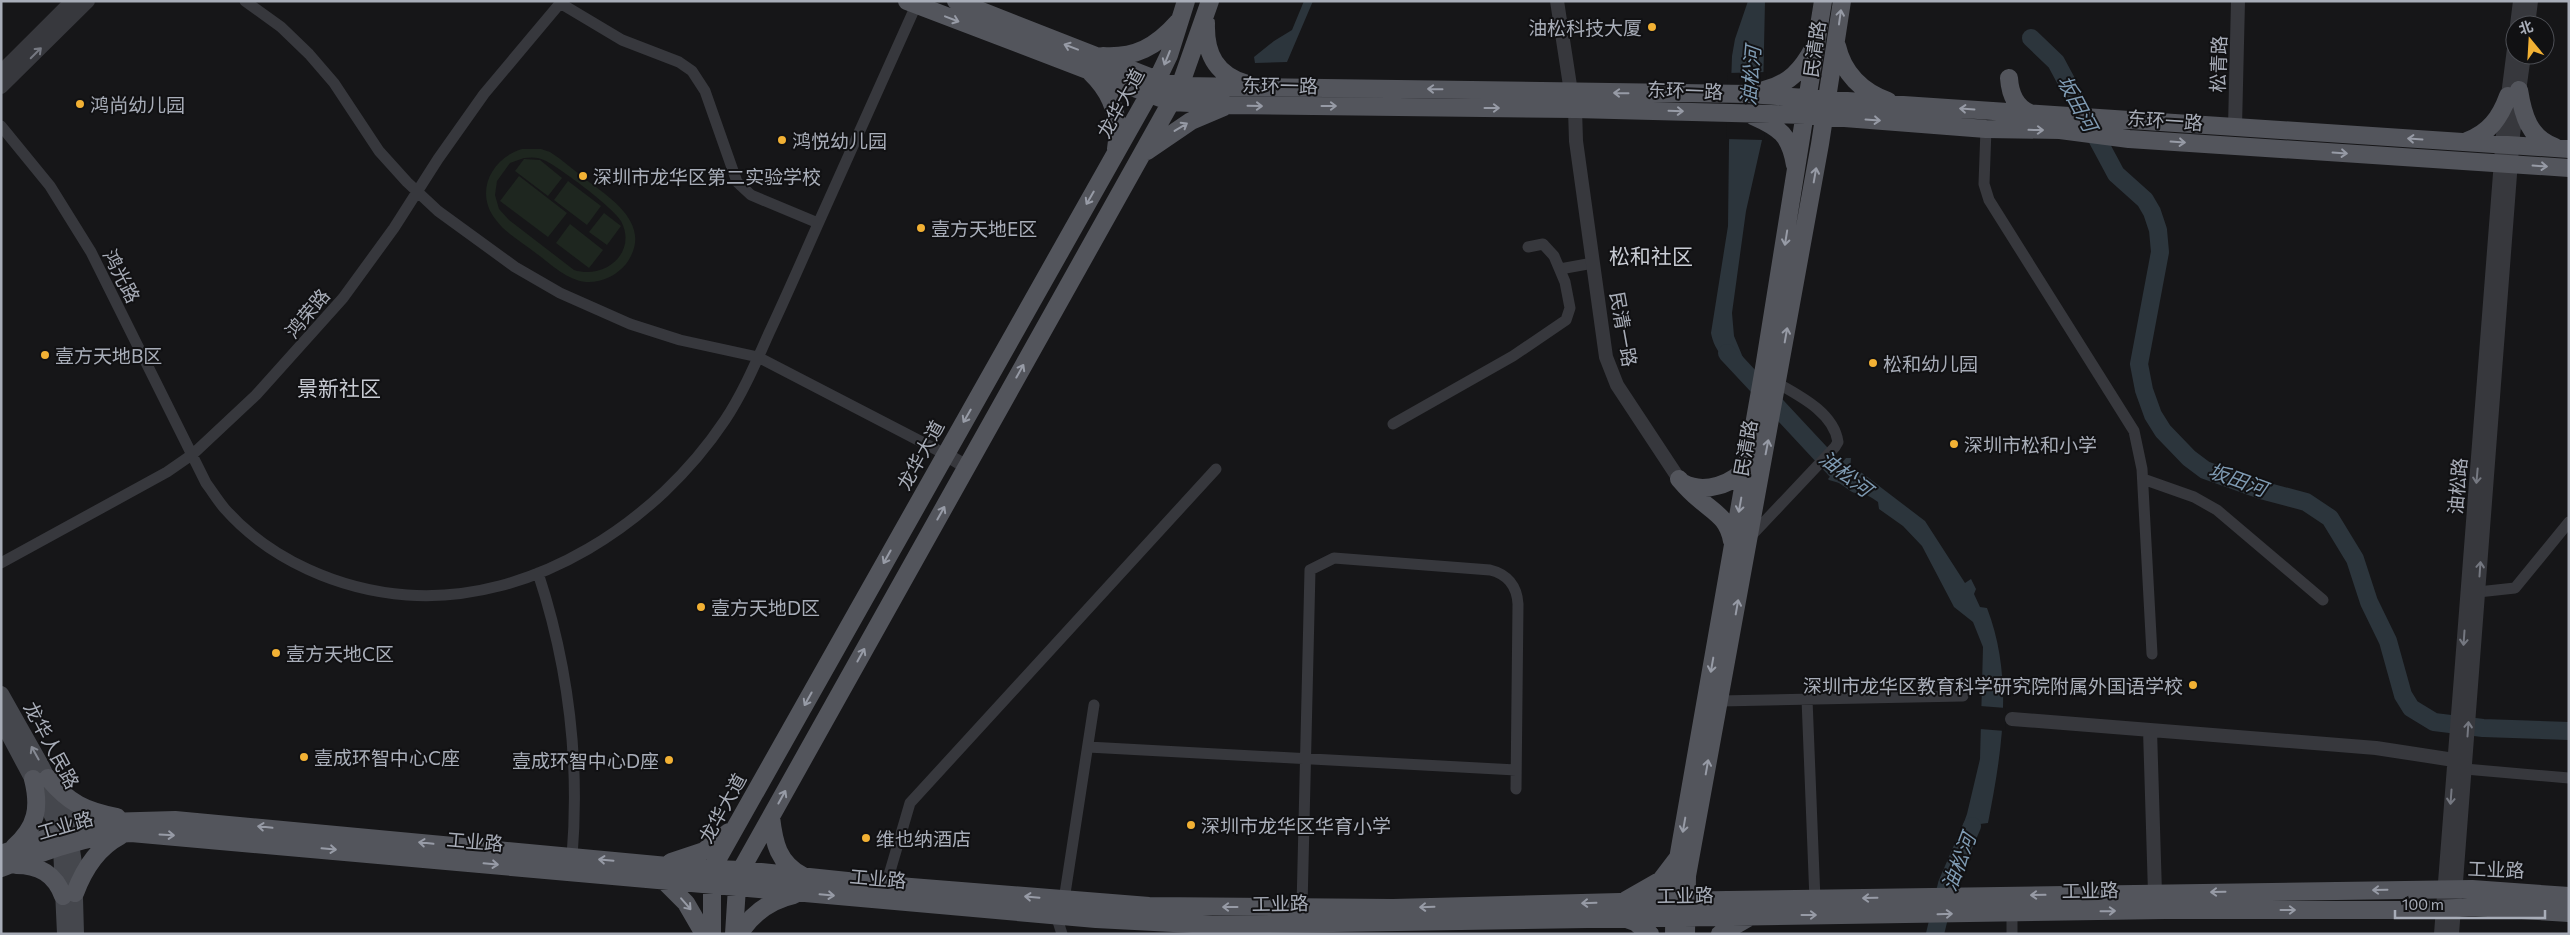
<svg xmlns="http://www.w3.org/2000/svg" width="2570" height="935" font-family="Commissioner,'Noto Sans SC',sans-serif">
	<style>
		.green { fill: #1e261f; fill-rule: evenodd }
		.water { fill: #2c353c }
		.pier { fill: #161618 }
		.lines { fill: none; stroke-linecap: round; stroke-linejoin: round }
		.river { stroke: #2c353c; stroke-width: 18 }
		.minor { stroke: #37383d; stroke-width: 11 }
		.tertiary { stroke: #37383d; stroke-width: 14 }
		.secondary { stroke: #45474d; stroke-width: 16 }
		.primary { stroke: #53555c; stroke-width: 18 }
		.oneway { stroke: #979ba6 }
		.oneway2 { stroke: #757881 }
		.oneway3 { stroke: #858993 }
		.poi-dot { fill: #f2b134; stroke: #111113; stroke-width: 2 }
		.labels { text-anchor: middle; dominant-baseline: central; stroke-width: 4; stroke-linejoin: round; paint-order: stroke }
		.poi-label { font-size: 19px; fill: #a8adb8; stroke: #111113; text-anchor: start }
		.street-label { font-size: 19px; fill: #a8adb8; stroke: #111113 }
		.water-label { font-size: 20px; font-style: italic; fill: #7f9bb3; stroke: #111113 }
		.quarter-label { font-size: 21px; fill: #c9ccd4; stroke: #111113 }
	</style>
	<rect width="100%" height="100%" fill="#161618"/>
	<!-- green -->
	<path class="green" d="M522,149H541L550,152C564,161 576,172 589,182C615,201 653,227 626,264C616,276 601,283 586,282C567,280 552,265 537,254C524,243 506,234 496,220C474,193 491,158 522,149ZM524,158C532,157 539,157 546,161C560,168 614,208 621,221C638,253 604,280 574,270L509,220L499,209L495,195L497,181L510,163Z
		M524,159L540,160L562,178L548,196L515,171Z
		M519,176L567,213L548,237L500,201Z
		M568,181L601,206L587,225L554,200Z
		M604,213L621,226L607,245L589,232Z
		M570,224L603,250L589,268L556,243Z"/>
	<!-- water -->
	<path class="water" d="M1304,1H1313L1287,62L1255,63L1254,57L1274,41L1292,30Z
		M1748,1H1765L1762,140L1746,211L1732,313L1734,336L1744,360L1741,377C1728,364 1714,351 1711,333L1728,226L1729,143L1732,56L1735,39Z
		M1846,458H1851L1850,469L1862,473L1925,521L1965,583L1971,579L1976,589L1974,594L1980,607L1987,608C2014,678 2002,751 1988,823L1980,824L1970,853L1956,844L1967,814L1980,759L1983,647L1973,622L1954,607L1922,546L1903,526L1879,509L1878,502C1862,491 1848,485 1829,480L1828,479Z"/>
	<!-- pier -->
	<path class="pier" d="M1767,72L1764,140L1726,139L1728,73Z
		M1980,706L2006,708L2005,731L1980,729Z"/>
	<g class="lines">
		<!-- river -->
		<path class="river" d="M2031,38L2056,62L2116,174L2145,200L2152,212L2158,230L2160,252L2139,364L2144,390L2153,415L2163,431L2189,458L2205,470L2261,490L2306,502L2330,518L2355,559L2369,602L2388,641L2403,695L2411,708L2434,722L2483,728L2569,731
			M1727,353L1836,470L1856,484
			M1935,934L1947,884L1972,826"/>
		<!-- minor -->
		<path class="minor" d="M245,1L281,27L309,54L334,83L379,151L407,182L438,211L515,267L560,293L630,324L680,340L758,357L945,454
			M560,3L622,40L679,62L692,71L705,91L737,182L751,195L818,223
			M1,126L50,186L91,252L206,483C212,491 218,501 225,509C270,560 340,590 407,595C533,604 657,522 725,420C743,393 756,362 769,333C786,297 802,260 818,224C851,150 885,76 918,1
			M1986,129L1984,184L1989,200L2134,431L2142,469L2152,654
			M1560,269L1593,263
			M1393,424L1513,356L1566,320L1570,308L1565,282L1554,256L1543,244L1528,247
			M2143,479L2194,497L2217,510L2323,600
			M1751,536L1835,447L1838,442C1834,413 1800,396 1777,383
			M1,563L167,472L193,454L256,395L343,298L394,228L438,159L484,94L562,1
			M538,573C569,667 580,759 572,857
			M2478,592L2515,588L2569,522
			M1807,699L1815,900
			M1720,701L1963,696
			M1088,747L1516,770
			M2465,769L2569,778
			M886,885L910,803L1216,469
			M1302,907L1310,570L1334,558L1490,570C1507,574 1517,586 1518,604L1516,789
			M1062,934L1056,915L1064,900L1094,705
			M2012,934V913"/>
		<!-- tertiary -->
		<path class="tertiary" d="M1557,1L1571,92
			M2517,25L2520,1
			M2528,25L2531,1
			M1,72L72,1
			M1,87L88,1
			M1575,109L1576,141L1606,357L1617,385L1679,479
			M2235,127L2238,1
			M945,454L967,467
			M2012,719L2376,748L2454,760
			M2150,730L2155,893
			M2441,934L2503,135L2515,41
			M2452,934L2513,135L2524,55"/>
		<!-- secondary -->
		<path class="secondary" d="M1,694L41,765L67,818L74,863L76,934
			M1,720L56,823L61,847L65,934"/>
		<!-- primary -->
		<path class="primary" d="M907,1L1171,102L1229,105L1575,109L1806,115L1986,129L2060,130L2129,139L2569,168
			M956,1L1157,80L1180,86L1749,94L1903,105L2569,149
			M1206,23C1205,54 1216,75 1247,84
			M1837,46C1843,73 1862,92 1888,101
			M1103,56C1135,58 1156,47 1178,22
			M1091,73C1113,94 1121,119 1116,149
			M2009,78C2010,93 2015,107 2030,113
			M1764,90C1789,84 1802,70 1814,47
			M2519,90C2523,115 2529,138 2555,147
			M1753,116C1780,128 1790,135 1795,165
			M2467,141C2489,133 2500,118 2508,96
			M1147,151L1191,121L1224,107
			M1679,479C1685,486 1691,493 1699,499C1715,513 1728,518 1732,541
			M1683,483C1703,494 1735,485 1747,465
			M48,778C69,803 85,811 117,817
			M771,817C774,843 778,863 803,876
			M14,847C37,827 40,807 33,779
			M1,854L58,834L105,822L175,820L689,868L741,870L886,885L1149,906L1393,908L1658,901L2472,889L2569,896
			M671,862L704,851L729,832
			M16,865C39,865 55,874 63,896
			M1,868C42,852 87,835 131,833L1096,919L1212,925L2165,910H2425L2472,907L2569,913
			M662,879L686,903L704,934
			M75,893C84,869 97,848 120,836
			M1626,900L1661,880L1677,859
			M1624,918L1635,922L1650,934
			M712,934V869L1157,80L1169,55L1186,1
			M734,934L737,887L741,870L1180,86L1210,1
			M739,934C752,914 771,900 794,895
			M1674,934L1675,876L1764,368L1823,1
			M1686,934L1687,876L1820,144L1842,1
			M1720,934L1748,918"/>
	</g>
	<!-- one-way arrows -->
	<defs><path id="oneway-shaft" d="M-6 0H5M1.5-3L5.5 0L1.5 3" fill="none" stroke-width="1.6" stroke-linecap="round" stroke-linejoin="round" transform="scale(1.25)"/></defs>
	<g class="oneway">
		<use href="#oneway-shaft" transform="translate(1840 17) rotate(-82)"/>
		<use href="#oneway-shaft" transform="translate(952 19) rotate(21)"/>
		<use href="#oneway-shaft" transform="translate(1071 47) rotate(-159)"/>
		<use href="#oneway-shaft" transform="translate(1167 58) rotate(112)"/>
		<use href="#oneway-shaft" transform="translate(1435 89) rotate(-179)"/>
		<use href="#oneway-shaft" transform="translate(1621 93) rotate(-179)"/>
		<use href="#oneway-shaft" transform="translate(1255 106) rotate(1)"/>
		<use href="#oneway-shaft" transform="translate(1329 106)"/>
		<use href="#oneway-shaft" transform="translate(1492 108)"/>
		<use href="#oneway-shaft" transform="translate(1967 109) rotate(-176)"/>
		<use href="#oneway-shaft" transform="translate(1676 111) rotate(2)"/>
		<use href="#oneway-shaft" transform="translate(1873 120) rotate(4)"/>
		<use href="#oneway-shaft" transform="translate(1181 127) rotate(-31)"/>
		<use href="#oneway-shaft" transform="translate(2036 130) rotate(1)"/>
		<use href="#oneway-shaft" transform="translate(2415 139) rotate(-176)"/>
		<use href="#oneway-shaft" transform="translate(2178 142) rotate(4)"/>
		<use href="#oneway-shaft" transform="translate(2340 153) rotate(4)"/>
		<use href="#oneway-shaft" transform="translate(2540 166) rotate(4)"/>
		<use href="#oneway-shaft" transform="translate(1815 175) rotate(-80)"/>
		<use href="#oneway-shaft" transform="translate(1090 198) rotate(120)"/>
		<use href="#oneway-shaft" transform="translate(1786 238) rotate(99)"/>
		<use href="#oneway-shaft" transform="translate(1786 335) rotate(-80)"/>
		<use href="#oneway-shaft" transform="translate(1020 371) rotate(-61)"/>
		<use href="#oneway-shaft" transform="translate(967 416) rotate(120)"/>
		<use href="#oneway-shaft" transform="translate(1767 447) rotate(-79)"/>
		<use href="#oneway-shaft" transform="translate(1740 505) rotate(100)"/>
		<use href="#oneway-shaft" transform="translate(941 513) rotate(-61)"/>
		<use href="#oneway-shaft" transform="translate(887 557) rotate(119)"/>
		<use href="#oneway-shaft" transform="translate(1737 607) rotate(-80)"/>
		<use href="#oneway-shaft" transform="translate(861 655) rotate(-61)"/>
		<use href="#oneway-shaft" transform="translate(1712 665) rotate(100)"/>
		<use href="#oneway-shaft" transform="translate(808 699) rotate(119)"/>
		<use href="#oneway-shaft" transform="translate(1707 767) rotate(-80)"/>
		<use href="#oneway-shaft" transform="translate(782 797) rotate(-61)"/>
		<use href="#oneway-shaft" transform="translate(1684 825) rotate(100)"/>
		<use href="#oneway-shaft" transform="translate(265 827) rotate(-174)"/>
		<use href="#oneway-shaft" transform="translate(167 835) rotate(3)"/>
		<use href="#oneway-shaft" transform="translate(426 843) rotate(-174)"/>
		<use href="#oneway-shaft" transform="translate(329 849) rotate(5)"/>
		<use href="#oneway-shaft" transform="translate(606 860) rotate(-175)"/>
		<use href="#oneway-shaft" transform="translate(491 864) rotate(5)"/>
		<use href="#oneway-shaft" transform="translate(2380 890) rotate(179)"/>
		<use href="#oneway-shaft" transform="translate(2218 892) rotate(179)"/>
		<use href="#oneway-shaft" transform="translate(827 895) rotate(5)"/>
		<use href="#oneway-shaft" transform="translate(2038 895) rotate(179)"/>
		<use href="#oneway-shaft" transform="translate(1032 897) rotate(-175)"/>
		<use href="#oneway-shaft" transform="translate(1870 898) rotate(179)"/>
		<use href="#oneway-shaft" transform="translate(1589 903) rotate(178)"/>
		<use href="#oneway-shaft" transform="translate(686 904) rotate(49)"/>
		<use href="#oneway-shaft" transform="translate(1230 907) rotate(-180)"/>
		<use href="#oneway-shaft" transform="translate(1427 907) rotate(178)"/>
		<use href="#oneway-shaft" transform="translate(2288 910)"/>
		<use href="#oneway-shaft" transform="translate(2108 911) rotate(-1)"/>
		<use href="#oneway-shaft" transform="translate(1945 914) rotate(-2)"/>
		<use href="#oneway-shaft" transform="translate(1809 915)"/>
	</g>
	<g class="oneway2">
		<use href="#oneway-shaft" transform="translate(36 53) rotate(-45)"/>
		<use href="#oneway-shaft" transform="translate(2477 476) rotate(95)"/>
		<use href="#oneway-shaft" transform="translate(2480 569) rotate(-86)"/>
		<use href="#oneway-shaft" transform="translate(2464 638) rotate(94)"/>
		<use href="#oneway-shaft" transform="translate(2468 729) rotate(-86)"/>
		<use href="#oneway-shaft" transform="translate(2451 797) rotate(94)"/>
	</g>
	<use class="oneway3" href="#oneway-shaft" transform="translate(35 753) rotate(-119)"/>
	<!-- markers -->
	<g class="poi-dot">
		<circle cx="1652" cy="27" r="5"/>
		<circle cx="80" cy="104" r="5"/>
		<circle cx="782" cy="140" r="5"/>
		<circle cx="583" cy="176" r="5"/>
		<circle cx="921" cy="228" r="5"/>
		<circle cx="45" cy="355" r="5"/>
		<circle cx="1873" cy="363" r="5"/>
		<circle cx="1954" cy="444" r="5"/>
		<circle cx="701" cy="607" r="5"/>
		<circle cx="276" cy="653" r="5"/>
		<circle cx="2193" cy="685" r="5"/>
		<circle cx="304" cy="757" r="5"/>
		<circle cx="669" cy="760" r="5"/>
		<circle cx="1191" cy="825" r="5"/>
		<circle cx="866" cy="838" r="5"/>
	</g>
	<g class="labels">
		<!-- poi labels -->
		<g class="poi-label">
			<text x="1642" y="27" text-anchor="end">油松科技大厦</text>
			<text x="90" y="104">鸿尚幼儿园</text>
			<text x="792" y="140">鸿悦幼儿园</text>
			<text x="593" y="176">深圳市龙华区第二实验学校</text>
			<text x="931" y="228">壹方天地E区</text>
			<text x="55" y="355">壹方天地B区</text>
			<text x="1883" y="363">松和幼儿园</text>
			<text x="1964" y="444">深圳市松和小学</text>
			<text x="711" y="607">壹方天地D区</text>
			<text x="286" y="653">壹方天地C区</text>
			<text x="2183" y="685" text-anchor="end">深圳市龙华区教育科学研究院附属外国语学校</text>
			<text x="314" y="757">壹成环智中心C座</text>
			<text x="659" y="760" text-anchor="end">壹成环智中心D座</text>
			<text x="1201" y="825">深圳市龙华区华育小学</text>
			<text x="876" y="838">维也纳酒店</text>
		</g>
		<!-- street labels -->
		<g class="street-label">
			<text transform="translate(1814 49) rotate(-82)">民清路</text>
			<text transform="translate(2218 64) rotate(-88)">松青路</text>
			<text transform="translate(1280 85) rotate(1)">东环一路</text>
			<text transform="translate(1685 90) rotate(2)">东环一路</text>
			<text transform="translate(1120 103) rotate(-61)">龙华大道</text>
			<text transform="translate(2165 120) rotate(4)">东环一路</text>
			<text transform="translate(122 276) rotate(63)">鸿光路</text>
			<text transform="translate(307 313) rotate(-50)">鸿荣路</text>
			<text transform="translate(1624 329) rotate(80)">民清一路</text>
			<text transform="translate(1745 448) rotate(-80)">民清路</text>
			<text transform="translate(920 455) rotate(-61)">龙华大道</text>
			<text transform="translate(2457 486) rotate(-85)">油松路</text>
			<text transform="translate(52 745) rotate(62)">龙华人民路</text>
			<text transform="translate(722 808) rotate(-61)">龙华大道</text>
			<text transform="translate(65 825) rotate(-16)">工业路</text>
			<text transform="translate(475 841) rotate(5)">工业路</text>
			<text transform="translate(2496 869) rotate(2)">工业路</text>
			<text transform="translate(878 878) rotate(5)">工业路</text>
			<text transform="translate(2090 890) rotate(-1)">工业路</text>
			<text transform="translate(1685 895) rotate(-1)">工业路</text>
			<text transform="translate(1280 903) rotate(-1)">工业路</text>
		</g>
		<!-- water labels -->
		<g class="water-label">
			<text transform="translate(1750 76) rotate(-85)">油松河</text>
			<text transform="translate(2078 103) rotate(62)">坂田河</text>
			<text transform="translate(1846 473) rotate(38)">油松河</text>
			<text transform="translate(2238 479) rotate(20)">坂田河</text>
			<text transform="translate(1958 862) rotate(-69)">油松河</text>
		</g>
		<!-- quarter labels -->
		<g class="quarter-label">
			<text x="1651" y="255">松和社区</text>
			<text x="339" y="387">景新社区</text>
		</g>
	</g>
	<!-- border -->
	<rect width="2570" height="935" fill="none" stroke="#a8adb8" stroke-width="5"/>
	<!-- north arrow -->
	<g transform="translate(2530 40) rotate(342)"><circle r="24" fill="#111113" stroke="#4d4f55"/>
	<path d="M0-4L9 19L0 12L-9 19Z" fill="#f2b134"/>
	<text y="-8" font-size="14" font-weight="bold" text-anchor="middle" fill="#a8adb8">北</text>
	</g>
	<!-- scale -->
	<path d="M2395 910v8h150v-8" fill="none" stroke="#a8adb8" stroke-width="2.5"/>
	<text x="2402" y="910" font-size="15" fill="#a8adb8" stroke="#111113" stroke-width="4" paint-order="stroke">100 m</text>
</svg>
